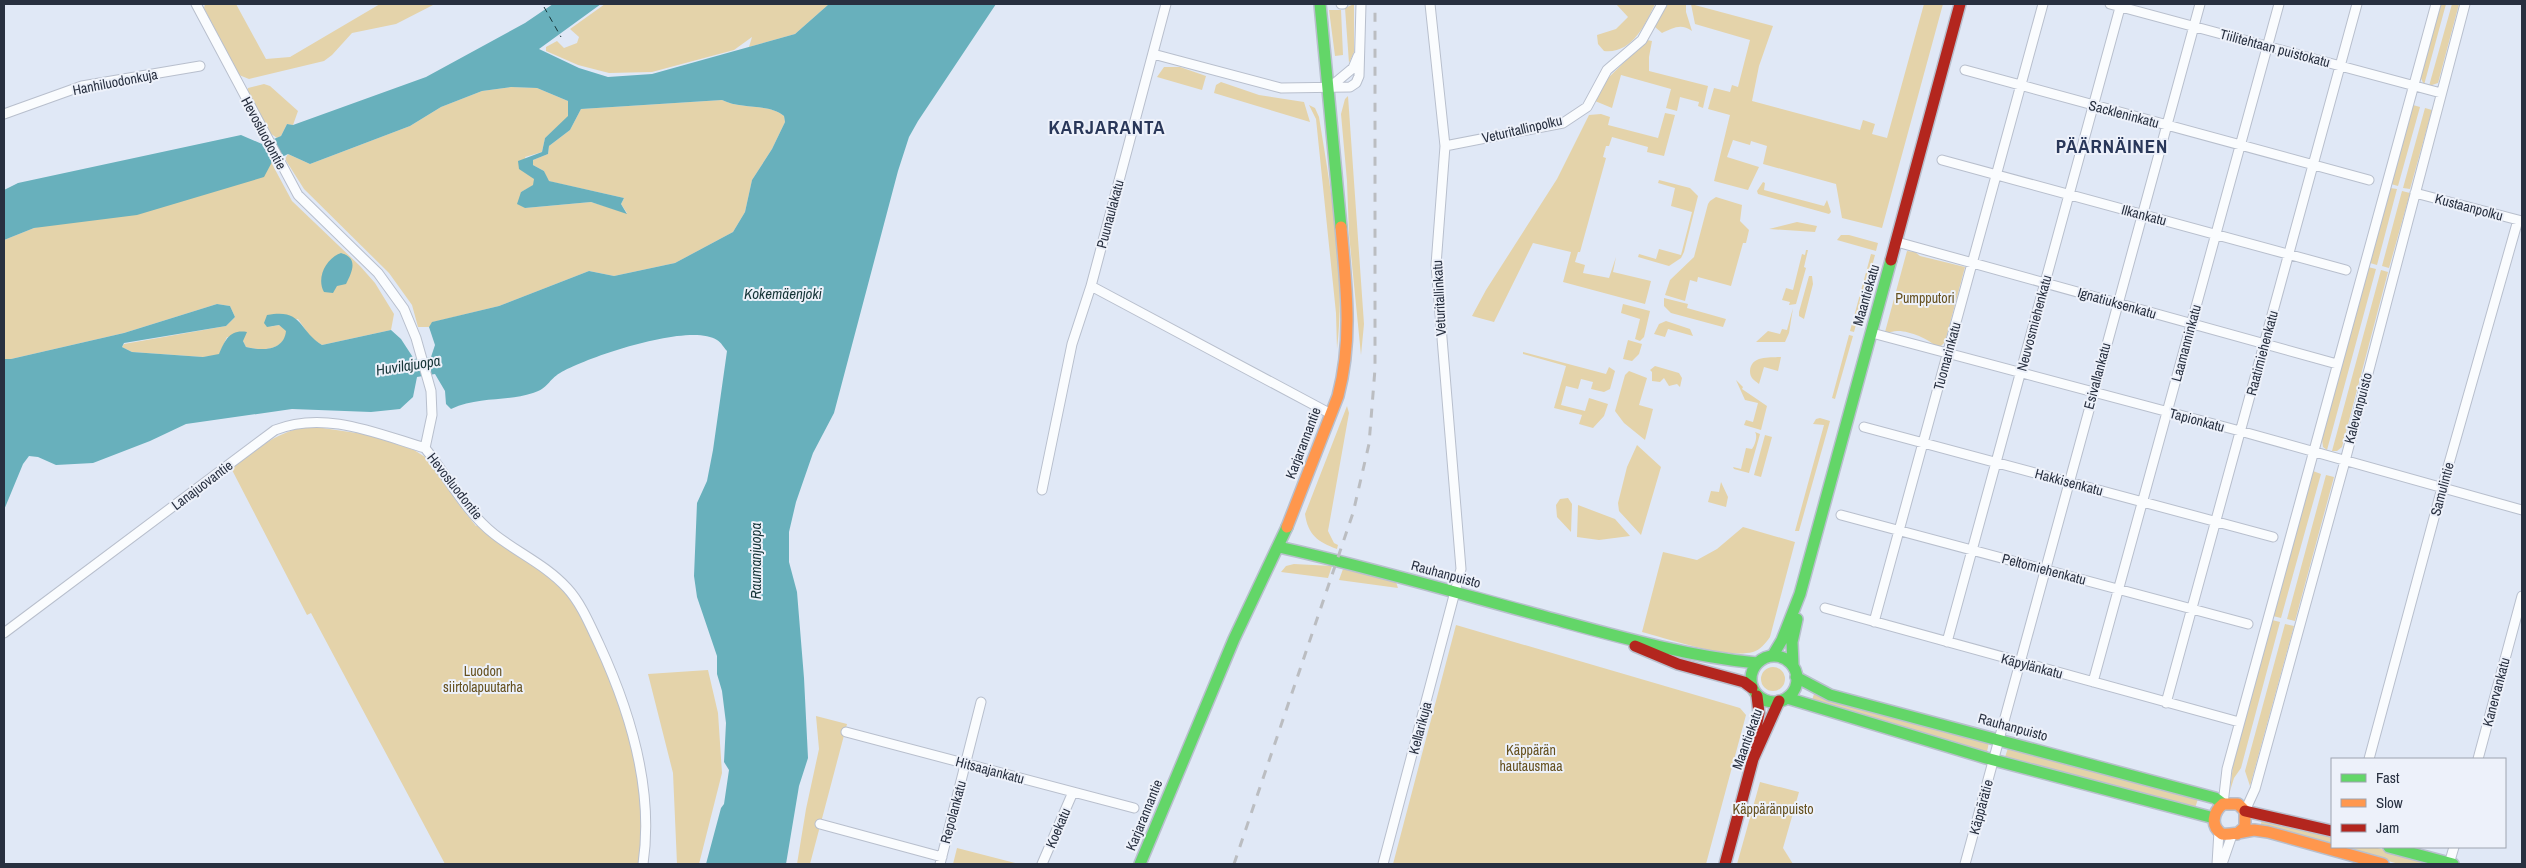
<svg xmlns="http://www.w3.org/2000/svg" width="2526" height="868" font-family="'Archivo Narrow',sans-serif">
	<style>
		.green { fill: #e4d3aa }
		.water { fill: #68b0bc }
		.lines { fill: none; stroke-linecap: round; stroke-linejoin: round }
		.ferry { stroke: #163538; stroke-width: 1; stroke-dasharray: 6 5; stroke-linecap: butt }
		.street-casing { stroke: #b8bfcd; stroke-width: 11 }
		.fast-casing { stroke: #b8bfcd; stroke-width: 14 }
		.slow-casing { stroke: #b8bfcd; stroke-width: 14 }
		.jam-casing { stroke: #b8bfcd; stroke-width: 14 }
		.street { stroke: #fafcfe; stroke-width: 9 }
		.fast { stroke: #63d668; stroke-width: 11 }
		.slow { stroke: #ff974d; stroke-width: 11 }
		.jam { stroke: #b3261e; stroke-width: 11 }
		.rail { stroke: #bbbdc1; stroke-width: 3; stroke-dasharray: 9 9; stroke-linecap: butt }
		.labels { text-anchor: middle; dominant-baseline: central; stroke-width: 4; stroke-linejoin: round; paint-order: stroke }
		.street-label { font-size: 14px; fill: #283040; stroke: #edf1fa }
		.park-label { font-size: 14px; fill: #65501e; stroke: #edf1fa }
		.water-label { font-size: 15px; font-style: italic; fill: #163538; stroke: #edf1fa }
		.district-label { font-size: 19px; font-weight: bold; letter-spacing: 1px; fill: #293759; stroke: #edf1fa }
	</style>
	<rect width="100%" height="100%" fill="#e0e8f6"/>
	<!-- green -->
	<path class="green" d="M205,4H236L266,59L290,57L380,4H435L396,24L352,33L332,55L324,61L249,79L239,75L204,8Z
		M605,4H829L795,34L749,47L752,37L734,50L652,72L609,73L578,65L546,51V47L557,41L564,48L577,43L579,37L570,29Z
		M1354,4V52L1349,63L1345,8Z
		M1616,4H1655C1645,25 1632,54 1604,51L1598,44L1597,35L1616,29L1628,17Z
		M1665,4H1686V12L1692,31C1681,23 1673,28 1662,33L1655,27Z
		M1691,4L1773,26L1759,66L1752,101L1860,130L1863,120L1875,124L1872,134L1887,138L1924,4H1943L1882,228L1842,218L1836,184L1763,164L1767,146L1751,141L1750,145L1733,140L1727,157L1759,167L1748,190L1714,181L1730,115L1708,109L1714,88L1730,92L1732,85L1738,87L1750,40L1695,24Z
		M2439,4H2446L2424,85L2420,76Z
		M2452,4H2459L2438,83L2429,86Z
		M1329,10H1341L1343,55L1335,56Z
		M1647,40L1652,41L1649,57V71L1708,86L1703,108L1698,106L1699,102L1680,97L1677,111L1666,108L1671,89L1621,75L1612,108L1595,101L1606,80Z
		M1164,67H1180L1206,76L1202,90L1157,77Z
		M1221,82L1259,95L1304,102L1310,122L1214,93L1216,85Z
		M264,84L270,86L298,111L293,125L287,124L281,136L277,138L267,131L247,91L248,88Z
		M511,87L537,88L568,101V117L545,138L542,152L525,157L534,179V185L521,192L525,208L591,202L627,213L621,204L624,198L548,181L544,171L533,165V160L548,154L549,146L570,130L581,109L722,100C742,110 769,103 784,116L785,122L772,149L752,180L745,212L733,232L675,263L614,276L589,271L499,306L433,322L429,327H418L412,305L389,273L304,189L285,159L288,154L310,164L410,126L441,107L482,91Z
		M1348,96L1364,324L1361,355L1349,234L1347,181L1341,114L1345,99Z
		M1309,105L1315,108L1319,117C1331,192 1346,273 1337,349L1336,313L1316,119Z
		M2413,105L2420,107L2398,186L2391,184Z
		M2425,108L2432,110L2410,189L2403,188Z
		M1665,113L1675,115L1664,156L1647,152L1648,147L1612,137L1609,146H1606L1603,157L1606,158L1580,252H1578L1575,262L1585,265L1583,273L1609,278L1616,257L1613,272L1651,281L1645,304L1563,282L1571,252L1533,243L1494,322L1472,316L1486,290L1557,179L1589,115L1601,114L1610,117L1608,125L1658,138Z
		M271,162L292,201L360,266L375,283L394,314L391,330L322,345L311,338L298,319L268,327L279,325L287,331C284,351 262,351 246,347L243,341L227,337L219,355L203,357L132,352L122,347L124,344L226,326L235,317L230,306L217,304L124,333L11,359H4V240L34,228Z
		M1659,180L1690,188L1698,196L1684,252L1681,258L1669,266L1638,257L1639,254L1656,259L1659,249L1681,255L1692,212L1671,206L1675,188L1658,183Z
		M1763,182L1765,183L1764,190L1824,206L1827,200L1831,212L1829,214L1758,194L1757,191Z
		M2390,188L2397,189L2377,265L2370,263Z
		M2402,191L2410,193L2389,268L2382,266Z
		M1716,197L1742,205L1740,221L1749,230L1746,243H1743L1731,286L1698,277L1697,282L1690,280L1685,301L1665,295L1670,280L1694,257L1708,204L1710,201Z
		M1797,222L1817,226L1815,232L1769,229Z
		M1841,235H1849L1878,243L1876,251L1837,240Z
		M1806,250H1808L1804,267L1806,268L1796,304L1789,305L1790,302L1782,300L1786,288L1793,290L1802,254L1805,255Z
		M1907,251L1915,252L1920,256L1965,267L1945,342L1941,346H1935C1930,339 1907,330 1897,331C1892,331 1891,333 1885,332Z
		M1871,254L1875,255L1854,332L1850,331Z
		M2368,267L2376,269L2327,450L2323,447L2322,439Z
		M2381,270L2388,272L2342,447L2337,451H2332Z
		M1809,276H1812L1813,284L1804,319L1799,316V312Z
		M1664,298L1688,304L1687,308L1726,319L1723,327L1671,313L1664,306Z
		M1623,304L1650,311L1644,337L1640,341L1635,339L1640,319L1621,313Z
		M1793,308L1789,333L1785,342H1756L1768,331L1780,334L1782,329L1787,330Z
		M1666,321L1690,329L1693,336L1668,329L1665,337L1654,334L1659,324Z
		M1849,335L1853,336L1835,399L1832,398Z
		M1628,340L1642,344L1639,354L1632,361L1623,359Z
		M1523,352L1606,374L1609,367L1615,371L1610,389L1604,392L1591,389L1593,382L1581,379L1578,389L1566,386L1561,405L1585,411L1589,398L1608,404L1604,416L1593,428L1579,424L1582,415L1554,408L1566,366L1523,354Z
		M1781,357L1778,371L1764,367L1759,384C1754,380 1750,378 1750,371C1751,355 1770,358 1781,357Z
		M1655,366L1679,373L1682,378L1680,387L1677,384L1669,386L1664,378L1660,382L1652,381V372L1650,370Z
		M1629,371L1647,378L1639,405L1653,409L1645,440L1624,423L1615,411L1625,375Z
		M1736,380L1743,387L1742,389L1767,406L1761,430L1744,425L1746,420L1753,422L1758,403L1745,400Z
		M1347,406L1349,413L1328,531L1334,543L1338,545L1337,549C1318,542 1308,535 1305,514Z
		M1820,418L1830,421L1799,531H1795L1824,425L1813,424L1816,419Z
		M309,426L370,435L414,450L425,457L460,506L476,526L483,522L568,590L619,690L640,775L643,864H445L311,613L307,615L231,468C257,449 276,432 309,426Z
		M1755,432L1760,434L1749,473L1734,469L1733,467L1741,469L1746,448L1752,449C1755,445 1758,436 1755,432Z
		M1765,435L1772,437L1761,477L1754,475Z
		M1637,445L1661,467L1641,535L1619,511L1618,503L1627,467Z
		M2313,471L2321,474L2281,618L2273,616Z
		M2326,475L2334,477L2295,621L2287,619Z
		M1721,482L1728,497L1726,507L1708,502L1711,491L1719,492Z
		M1568,498L1572,504L1571,532L1557,517L1556,505L1560,499Z
		M1578,505L1615,519L1630,536L1599,540L1577,537Z
		M1743,527L1795,542L1770,637C1766,643 1760,650 1753,652C1725,659 1670,639 1642,632L1663,552L1697,560L1717,549Z
		M1294,564L1332,566L1328,578L1281,572L1286,566Z
		M1343,569L1396,582L1398,588L1339,580Z
		M2272,620L2280,622L2241,768L2234,778L2230,791L2234,757Z
		M2285,624L2294,626L2250,786L2245,771Z
		M1456,625L1740,708L1746,715L1706,864H1393Z
		M1761 679a12 12 0 1 1 24 0a12 12 0 1 1-24 0Z
		M708,670L718,713L722,773L699,864H677L673,773L648,674Z
		M1814,694L1989,742L1987,752L1856,717L1812,700Z
		M816,716L847,724L810,864H797L806,809L819,749Z
		M2008,748L2198,799L2195,808L2005,757Z
		M1760,782L1799,792L1783,848L1793,864H1737Z
		M2262,820L2332,835V846L2260,827Z
		M2351,847H2374L2436,864H2399L2352,851Z
		M957,848L1019,864H953Z"/>
	<!-- water -->
	<path class="water" d="M553,4H601L539,49L579,68L608,77L652,74L795,34L829,4H996L918,121L909,137L898,171L834,413L813,453L796,502L789,532V562L797,592L804,678L808,758L799,786L786,864H706L721,808L724,804L729,770L724,762L726,723L722,691L717,674V656L697,597L694,576L697,503L707,481L713,450L727,351C724,348 721,342 717,340C690,322 587,357 560,373C548,380 549,388 533,393C506,402 480,396 451,409L446,404L445,391L435,374L417,377L413,397L400,409L371,412L292,409L186,424L150,441L93,463L56,465L38,457L29,456L23,464L4,510V359H11L124,333L217,304L230,306L235,317L226,326L124,343L122,347L132,352L203,357L219,354C225,340 230,329 247,332L243,341L246,347C262,351 284,351 286,331L279,325L267,327L264,323L267,315C303,308 298,330 322,345L391,330L401,339L414,359L431,357L435,345L429,327L432,322L499,306L589,271L614,276L675,263L733,232L745,212L752,180L772,149L785,122L784,116C769,103 742,110 722,100L581,109L570,130L549,146L548,154L533,160V165L544,171L549,181L624,198L621,204L627,214L591,202L525,208L517,204L521,192L533,185L534,179L519,169L518,161L542,152L545,138L568,116V101L537,88L511,87L482,91L441,107L410,126L310,164L288,154L272,162L264,177L137,215L34,228L4,240V190L18,183L241,135L262,144L281,136L287,124L293,125L426,77L525,23Z
		M341,253C359,258 352,272 346,284L337,286L333,293L324,292C316,278 326,258 341,253Z"/>
	<g class="lines">
		<!-- ferry -->
		<path class="ferry" d="M544,7L561,37"/>
		<!-- street casing -->
		<g class="street-casing">
			<path id="street" d="M196,4L298,195L378,273L404,309L416,338L431,391L432,415L425,448C448,477 465,511 494,534C518,553 546,565 567,588C581,603 590,625 599,644C630,711 654,790 643,864
				M1166,4L1091,286L1331,414
				M1341,4H1343
				M2110,4L2441,93
				M1153,54L1281,88L1350,87L1356,83L1359,76L1361,4
				M1965,70L2369,180
				M1329,88L1353,68L1358,56
				M4,114L82,86L200,66
				M1445,146L1563,123L1587,107L1607,70L1642,40L1662,4
				M1942,160L2346,270
				M2415,193L2522,221
				M1897,242L2337,364
				M1872,333L2240,431L2522,510
				M1864,427L2273,537
				M1042,490L1072,344L1091,286
				M1841,515L2248,624
				M1825,608L2239,722
				M1874,622L2043,4
				M4,633L275,430C325,410 378,434 425,448
				M1947,642L2121,4
				M2093,682L2279,4
				M2166,703L2357,4
				M846,732L1134,808
				M2369,759L2442,488L2518,220
				M2478,759L2522,596
				M2223,804L2227,769L2436,4
				M2245,811L2255,789L2345,461L2465,4
				M820,824L942,857
				M940,864L981,702
				M1042,864L1073,792
				M1383,864L1461,569L1436,265L1445,146L1430,4
				M1965,864L2200,4
				M2217,864L2219,831
				M2222,864L2232,835
				M2449,864L2454,847"/>
		</g>
		<!-- fast casing -->
		<g class="fast-casing">
			<path id="fast" d="M1320,4L1341,227
				M1279,547C1369,567 1457,593 1546,617C1616,636 1685,656 1757,663
				M1773,655L1782,640L1800,594L1891,260
				M1751 679a23 23 0 1 1 46 0a23 23 0 1 1-46 0Z
				M1793,666L1792,642L1797,619
				M1796,677L1830,695L2215,798L2223,804
				M1787,698L1986,758L2214,818
				M2389,847L2453,864
				M1140,864L1234,639L1287,527"/>
		</g>
		<!-- slow casing -->
		<g class="slow-casing">
			<path id="slow" d="M1287,527L1338,396C1353,339 1346,285 1341,227
				M2237,834L2245,827V811L2238,804H2223C2213,812 2210,826 2222,834C2233,835 2243,832 2254,830L2268,832L2383,864"/>
		</g>
		<!-- jam casing -->
		<g class="jam-casing">
			<path id="jam" d="M1891,260L1960,4
				M1635,646L1678,664L1744,682L1752,688
				M1753,743L1759,713L1757,696
				M2245,811L2332,831
				M1725,864L1753,759L1779,701"/>
		</g>
		<!-- street -->
		<use href="#street" class="street"/>
		<!-- fast -->
		<use href="#fast" class="fast"/>
		<!-- slow -->
		<use href="#slow" class="slow"/>
		<!-- jam -->
		<use href="#jam" class="jam"/>
		<!-- rail -->
		<path class="rail" d="M1234,864L1353,513L1369,444L1375,369V4"/>
	</g>
	<g class="labels">
		<!-- street labels -->
		<g class="street-label">
			<text transform="translate(2275 48) rotate(15)">Tiilitehtaan puistokatu</text>
			<text transform="translate(115 82) rotate(-11)">Hanhiluodonkuja</text>
			<text transform="translate(2124 114) rotate(15)">Sackleninkatu</text>
			<text transform="translate(1522 129) rotate(-13)">Veturitallinpolku</text>
			<text transform="translate(264 133) rotate(62)">Hevosluodontie</text>
			<text transform="translate(2469 207) rotate(15)">Kustaanpolku</text>
			<text transform="translate(1110 214) rotate(-75)">Puunaulakatu</text>
			<text transform="translate(2144 215) rotate(15)">Ilkankatu</text>
			<text transform="translate(1866 295) rotate(-74)">Maantiekatu</text>
			<text transform="translate(1439 298) rotate(-93)">Veturitallinkatu</text>
			<text transform="translate(2117 303) rotate(16)">Ignatiuksenkatu</text>
			<text transform="translate(2034 323) rotate(-75)">Neuvosmiehenkatu</text>
			<text transform="translate(2186 343) rotate(-75)">Laamanninkatu</text>
			<text transform="translate(2262 353) rotate(-75)">Raatimiehenkatu</text>
			<text transform="translate(1947 356) rotate(-75)">Tuomarinkatu</text>
			<text transform="translate(2097 376) rotate(-75)">Esivallankatu</text>
			<text transform="translate(2358 408) rotate(-75)">Kalevanpuisto</text>
			<text transform="translate(2197 420) rotate(15)">Tapionkatu</text>
			<text transform="translate(1303 443) rotate(-69)">Karjarannantie</text>
			<text transform="translate(2069 482) rotate(15)">Hakkisenkatu</text>
			<text transform="translate(202 485) rotate(-37)">Lanajuovantie</text>
			<text transform="translate(455 486) rotate(52)">Hevosluodontie</text>
			<text transform="translate(2442 489) rotate(-75)">Samulintie</text>
			<text transform="translate(2044 569) rotate(15)">Peltomiehenkatu</text>
			<text transform="translate(1446 574) rotate(15)">Rauhanpuisto</text>
			<text transform="translate(2032 666) rotate(15)">Käpylänkatu</text>
			<text transform="translate(2496 692) rotate(-75)">Kanervankatu</text>
			<text transform="translate(2013 727) rotate(15)">Rauhanpuisto</text>
			<text transform="translate(1420 728) rotate(-75)">Kellarikuja</text>
			<text transform="translate(1747 739) rotate(-70)">Maantiekatu</text>
			<text transform="translate(990 770) rotate(15)">Hitsaajankatu</text>
			<text transform="translate(1981 807) rotate(-75)">Käppärätie</text>
			<text transform="translate(953 812) rotate(-75)">Repolankatu</text>
			<text transform="translate(1144 815) rotate(-68)">Karjarannantie</text>
			<text transform="translate(1058 828) rotate(-67)">Koekatu</text>
		</g>
		<!-- park labels -->
		<g class="park-label">
			<text x="1925" y="298">Pumpputori</text>
			<text x="483" y="671">Luodon<tspan x="483" dy="16">siirtolapuutarha</tspan></text>
			<text x="1531" y="750">Käppärän<tspan x="1531" dy="16">hautausmaa</tspan></text>
			<text x="1773" y="809">Käppäränpuisto</text>
		</g>
		<!-- water labels -->
		<g class="water-label">
			<text x="783" y="293">Kokemäenjoki</text>
			<text transform="translate(408 365) rotate(-9)">Huvilajuopa</text>
			<text transform="translate(755 561) rotate(-90)">Raumanjuopa</text>
		</g>
		<!-- district labels -->
		<g class="district-label">
			<text x="1107" y="127">KARJARANTA</text>
			<text x="2112" y="146">PÄÄRNÄINEN</text>
		</g>
	</g>
	<!-- border -->
	<rect width="2526" height="868" fill="none" stroke="#283040" stroke-width="10"/>
	<!-- legend -->
	<rect x="2331" y="758" width="175" height="90" fill="#edf1fa" stroke="#9ea4b0"/>
	<rect x="2341" y="774" width="25" height="8" fill="#63d668" stroke="#9ea4b0"/>
	<text x="2376" y="783" font-size="15" fill="#283040">Fast</text>
	<rect x="2341" y="799" width="25" height="8" fill="#ff974d" stroke="#9ea4b0"/>
	<text x="2376" y="808" font-size="15" fill="#283040">Slow</text>
	<rect x="2341" y="824" width="25" height="8" fill="#b3261e" stroke="#9ea4b0"/>
	<text x="2376" y="833" font-size="15" fill="#283040">Jam</text>
</svg>
